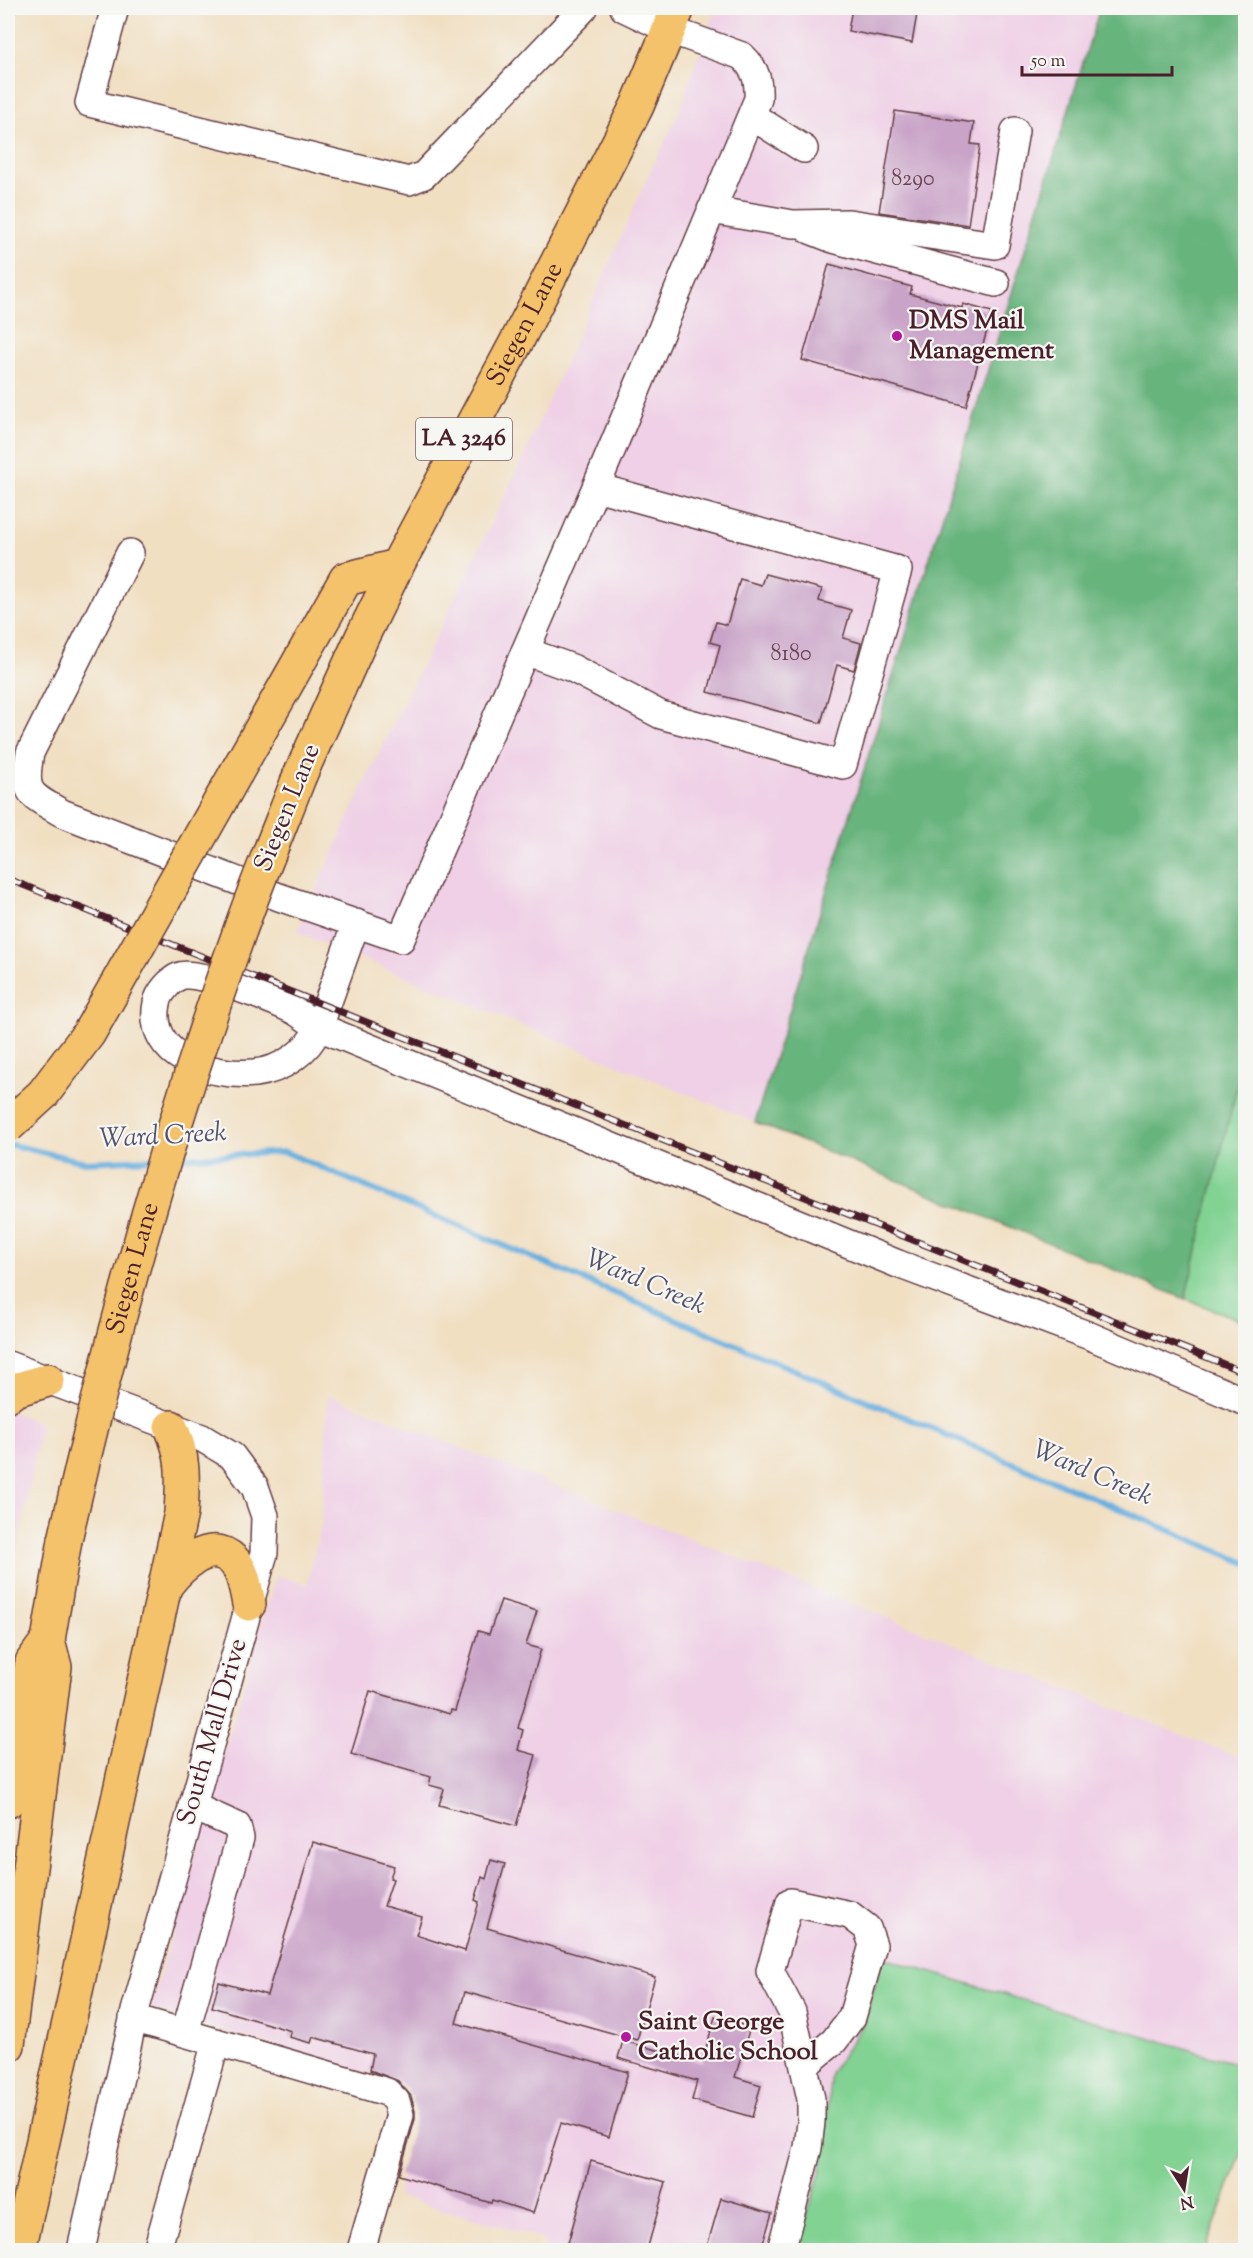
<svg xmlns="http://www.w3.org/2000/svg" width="1253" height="2258" font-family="'Sorts Mill Goudy',serif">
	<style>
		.built { fill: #efd0e6 }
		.green { fill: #81d293; stroke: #66785f; stroke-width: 1.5 }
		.forest { fill: #68b47d; stroke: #596a54; stroke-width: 1.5 }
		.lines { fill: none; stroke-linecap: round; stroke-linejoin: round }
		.stream { stroke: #67afde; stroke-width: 6 }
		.building { fill: #c9a3c8 }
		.minor-casing { stroke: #633c42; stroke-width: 30 }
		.major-casing { stroke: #633c42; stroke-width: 36 }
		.minor { stroke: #fff; stroke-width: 27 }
		.major { stroke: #f4c26a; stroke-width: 33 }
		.rail-casing { stroke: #4a1f2b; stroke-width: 7 }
		.rail { stroke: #f6f6f2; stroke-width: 4.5; stroke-dasharray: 14; stroke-linecap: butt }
		.major-bridge-casing { stroke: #633c42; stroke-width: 36; stroke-linecap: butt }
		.major-bridge { stroke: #f4c26a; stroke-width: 33 }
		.poi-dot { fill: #b5179e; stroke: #f6f6f2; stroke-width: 2 }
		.labels { text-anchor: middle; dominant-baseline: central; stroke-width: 4.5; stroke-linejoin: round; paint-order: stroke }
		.number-label { font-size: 22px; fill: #6a4052 }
		.shield { fill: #f6f6f2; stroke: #7e6067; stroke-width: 1.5 }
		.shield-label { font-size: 24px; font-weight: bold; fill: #4a1f2b }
		.poi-label { font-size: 26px; font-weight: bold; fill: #4a1f2b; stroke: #f6f6f2; text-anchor: start }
		.street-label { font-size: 26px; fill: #4a1f2b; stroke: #f6f6f2 }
		.water-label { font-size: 27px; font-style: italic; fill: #54516a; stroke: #f6f6f2 }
	</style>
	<rect width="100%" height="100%" fill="#f6f6f2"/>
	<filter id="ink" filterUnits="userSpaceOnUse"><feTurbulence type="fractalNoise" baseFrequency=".0167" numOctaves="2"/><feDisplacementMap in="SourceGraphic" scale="12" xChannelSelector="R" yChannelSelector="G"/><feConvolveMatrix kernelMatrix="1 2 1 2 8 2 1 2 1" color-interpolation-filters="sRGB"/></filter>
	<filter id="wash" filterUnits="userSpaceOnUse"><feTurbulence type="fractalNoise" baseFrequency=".008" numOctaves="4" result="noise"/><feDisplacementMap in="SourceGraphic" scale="24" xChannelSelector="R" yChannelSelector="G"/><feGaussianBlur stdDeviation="1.35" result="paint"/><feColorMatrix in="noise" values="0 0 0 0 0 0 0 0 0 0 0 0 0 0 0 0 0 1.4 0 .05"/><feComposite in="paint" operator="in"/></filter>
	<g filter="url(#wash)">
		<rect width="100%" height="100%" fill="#f1dfc2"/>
		<!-- built -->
		<path class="built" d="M715,8H1100L755,1122L297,932L367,778L522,460L648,176L679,112Z
			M328,1395L1245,1760V2066L883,1959L863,2025L831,2072L821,2170L798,2246L809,2250H796L797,2247L772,2241L769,2250H548L541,2238L397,2196L423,2089L150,2010L276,1575L307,1584L322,1521Z
			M8,1410L41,1424L8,1594Z"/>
		<!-- green -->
		<path class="green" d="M1245,1050V1322L1185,1299Z
			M883,1958L1245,2066V2144L1205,2250H809L797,2247L821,2170L831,2072L863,2025Z"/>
		<!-- forest -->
		<path class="forest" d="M1100,8H1245L1246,1050L1185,1299L755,1122Z"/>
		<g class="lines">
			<!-- stream -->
			<path class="stream" d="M8,1144L85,1162L153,1159
				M176,1158L285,1152L1246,1563"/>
		</g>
		<g id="blocks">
			<!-- building -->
			<path class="building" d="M852,8L901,13L902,8H918L912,43L848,31Z
				M895,111L974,123L971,144L980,145L968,225L879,212Z
				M829,264L912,287L910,294L962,308L963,304L992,312L966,406L802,360Z
				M765,574L822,589L819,601L851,610L843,638L861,643L854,670L837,665L821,723L708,692L720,645L710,642L716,622L727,625L740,579L761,585Z
				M501,1600L537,1611L526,1645L541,1649L518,1728L523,1730L518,1750L536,1755L516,1826L439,1805L444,1789L429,1785L431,1777L351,1754L370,1691L450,1714L451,1710L455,1711L478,1631L489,1634Z
				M313,1842L394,1866L390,1878L393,1879L384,1906L422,1917L416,1935L465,1951L479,1902L475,1900L482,1877L486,1879L491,1860L505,1864L487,1928L655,1977L637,2040L465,1992L456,2023L628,2072L609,2137L561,2123L533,2213L492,2200L491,2203L399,2175L415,2119V2111L411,2096L398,2081L370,2070L373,2054L313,2037L311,2043L289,2037L291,2031L212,2007L219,1982L267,1995Z
				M715,2017L750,2027L735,2077L761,2085L752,2117L692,2100L697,2081L618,2058L623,2041L702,2062Z
				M591,2161L666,2182L647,2250H566Z
				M721,2198L772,2213L761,2250H706Z"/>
		</g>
	</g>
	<g filter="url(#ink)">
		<use href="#blocks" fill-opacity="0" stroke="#633c42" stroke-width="1.5"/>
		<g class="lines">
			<!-- minor casing -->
			<g class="minor-casing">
				<path id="minor" d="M115,8L89,103L409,181L424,175L584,8
					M752,116L804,149
					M711,210L793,224L849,223L995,245L1015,131
					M810,230L833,239L996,283
					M130,553L30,753C23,793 28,794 62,813L279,897L401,939L596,487L758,99C759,81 756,69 742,56L670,30L624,8
					M525,651L572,668L661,715L843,765L898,570L596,487
					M356,923L319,1027C308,1052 282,1070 255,1073C212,1077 146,1058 157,1003C159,993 170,980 180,976C196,969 275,1001 293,1010C302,1015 311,1022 319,1027L898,1264L1090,1336L1246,1402
					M8,1365L202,1438L232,1456L255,1487L265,1516L264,1553L135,2011L81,2250
					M133,2018L387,2092L396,2101L400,2115L361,2250
					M185,2033L240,1838L237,1826L192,1806
					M157,2250L216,2042
					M781,2250L808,2148L811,2122V2099L792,2012L770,1971L790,1902L850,1915L867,1928L873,1945L852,2017L834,2041L804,2066"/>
			</g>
			<!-- major casing -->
			<g class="major-casing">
				<g id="major">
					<path d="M236,773L346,579L397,566"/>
					<path id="s1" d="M300,775L362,637L397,566L518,339L637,106L678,8"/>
					<path d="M8,1395L15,1390L48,1380"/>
					<path d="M166,1585C180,1567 210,1537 233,1560C244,1571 246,1590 249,1604"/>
					<path d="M8,1801L32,1662L48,1640"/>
					<path d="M8,2045L55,1667L48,1640L65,1540"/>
					<path d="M19,2250L181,1513C183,1478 185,1459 171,1427"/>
				</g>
			</g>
			<!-- minor -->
			<use href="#minor" class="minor"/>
			<!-- major -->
			<use href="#major" class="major"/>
			<!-- rail casing -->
			<g class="rail-casing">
				<path id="rail" d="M8,879L1246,1373"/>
			</g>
			<!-- rail -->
			<use href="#rail" class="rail"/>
			<!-- major-bridge casing -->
			<g class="major-bridge-casing">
				<g id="major-bridge">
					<path d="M8,1126L43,1094L89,1033L236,773"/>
					<path id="s2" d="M65,1540C111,1335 167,1134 238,936C257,882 279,829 300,775"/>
				</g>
			</g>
			<!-- major-bridge -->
			<use href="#major-bridge" class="major-bridge"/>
		</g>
	</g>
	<!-- markers -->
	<g class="poi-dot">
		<circle cx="897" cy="336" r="6"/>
		<circle cx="626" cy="2037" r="6"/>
	</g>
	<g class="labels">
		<!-- number labels -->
		<g class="number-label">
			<text x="913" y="180">8290</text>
			<text x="791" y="655">8180</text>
		</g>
		<!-- shield labels -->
		<rect class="shield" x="416" y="418" width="96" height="42" rx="4.5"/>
		<g class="shield-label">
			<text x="464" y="439">LA 3246</text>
		</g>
		<!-- poi labels -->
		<g class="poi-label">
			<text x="909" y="321">DMS Mail<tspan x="909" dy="30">Management</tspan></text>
			<text x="638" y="2022">Saint George<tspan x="638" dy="30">Catholic School</tspan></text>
		</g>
		<!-- street labels -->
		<g class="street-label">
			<text stroke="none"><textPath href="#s1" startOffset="504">Siegen Lane</textPath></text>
			<text transform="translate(288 808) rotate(-68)">Siegen Lane</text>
			<text stroke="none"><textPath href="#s2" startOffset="280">Siegen Lane</textPath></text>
			<text transform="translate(213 1732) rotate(-74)">South Mall Drive</text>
		</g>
		<!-- water labels -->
		<g class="water-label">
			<text transform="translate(163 1137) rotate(-3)">Ward Creek</text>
			<text transform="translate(645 1283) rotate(23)">Ward Creek</text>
			<text transform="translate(1092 1474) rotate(23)">Ward Creek</text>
		</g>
	</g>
	<!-- margin -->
	<rect width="1253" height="2258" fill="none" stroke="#f6f6f2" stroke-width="30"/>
	<!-- north arrow -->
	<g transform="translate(1184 2189) rotate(168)" stroke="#f6f6f2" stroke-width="4.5" paint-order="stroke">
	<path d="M0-4.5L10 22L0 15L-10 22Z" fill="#4a1f2b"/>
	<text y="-9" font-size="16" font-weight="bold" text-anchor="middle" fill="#4a1f2b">N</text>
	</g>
	<!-- scale -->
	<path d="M1022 66v9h150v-9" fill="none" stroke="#4a1f2b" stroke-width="3"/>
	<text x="1031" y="66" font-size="18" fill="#4a1f2b" stroke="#f6f6f2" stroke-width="4.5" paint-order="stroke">50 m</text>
</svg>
